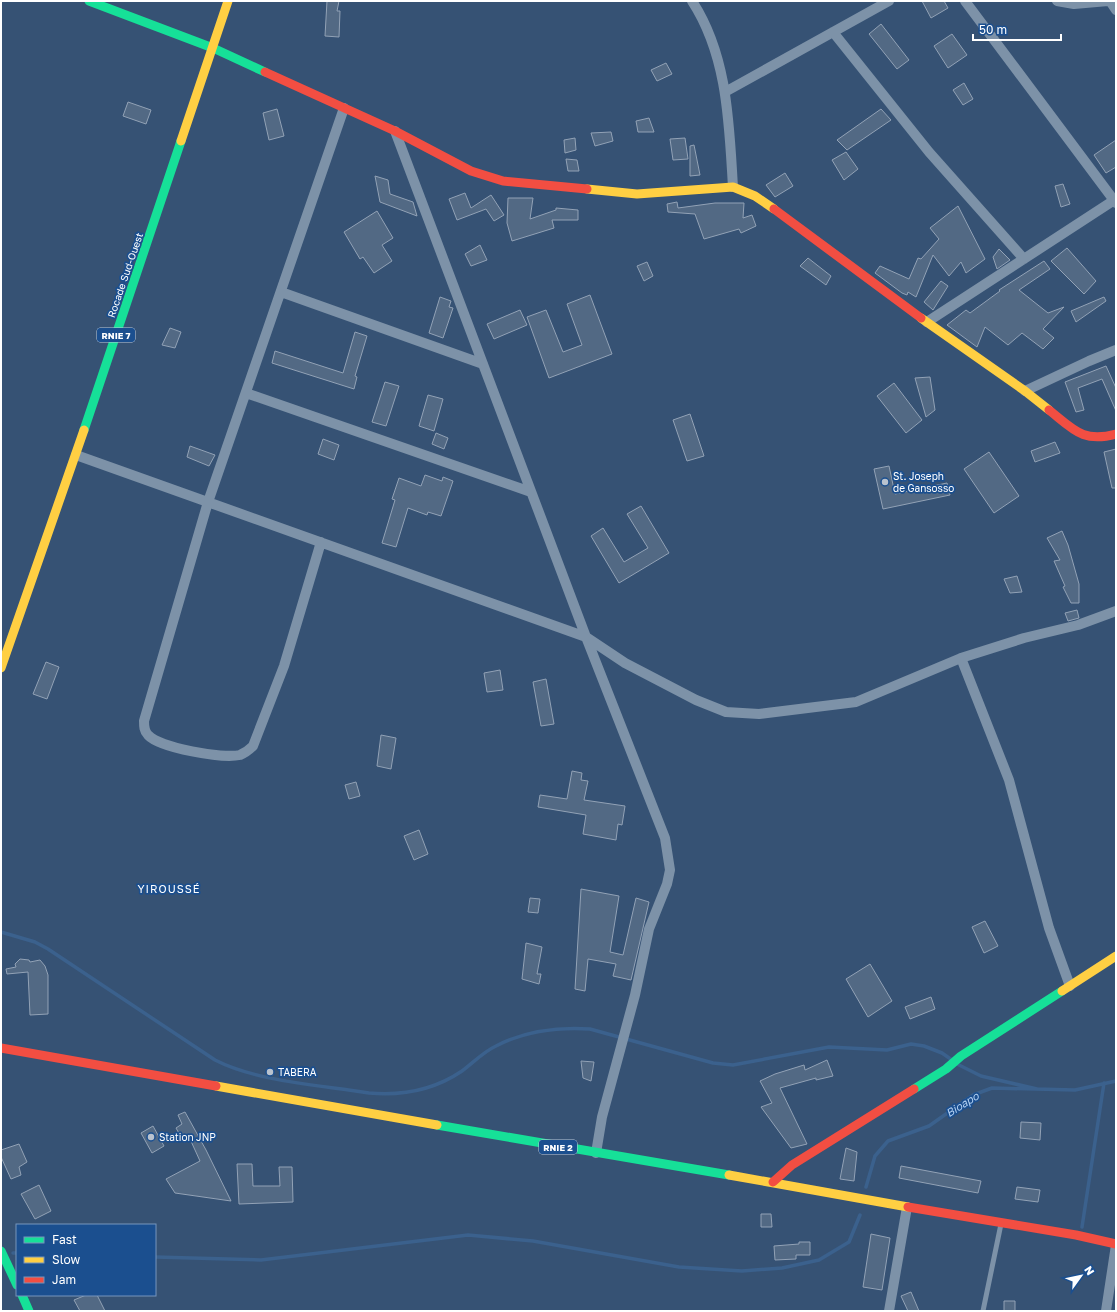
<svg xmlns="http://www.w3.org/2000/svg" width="1117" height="1312" font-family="'Golos Text',sans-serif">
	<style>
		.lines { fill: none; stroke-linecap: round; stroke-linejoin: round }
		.stream { stroke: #3b618d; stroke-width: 3.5 }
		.building { fill: #526984; stroke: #92a2b6 }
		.lane { stroke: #7d92a8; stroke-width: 5 }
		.street { stroke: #7d92a8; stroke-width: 10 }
		.fast { stroke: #16e098; stroke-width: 9 }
		.slow { stroke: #ffcf43; stroke-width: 9 }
		.jam { stroke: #f24e42; stroke-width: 9 }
		.poi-dot { fill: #b9c2ce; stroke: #1b4f8f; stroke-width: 1.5 }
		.labels { text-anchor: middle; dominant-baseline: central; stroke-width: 3.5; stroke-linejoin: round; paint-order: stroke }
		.shield { fill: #1b4f8f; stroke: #bbcadd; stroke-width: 1 }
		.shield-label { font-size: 9px; font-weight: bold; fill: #fff }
		.street-label { font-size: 10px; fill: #fff; stroke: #1b4f8f }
		.poi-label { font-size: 10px; fill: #fff; stroke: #1b4f8f; text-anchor: start }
		.neighbourhood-label { font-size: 11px; letter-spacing: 1px; fill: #fff; stroke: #1b4f8f }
		.water-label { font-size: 11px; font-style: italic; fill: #b5d3f5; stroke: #1b4f8f }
	</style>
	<rect width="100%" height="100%" fill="#365274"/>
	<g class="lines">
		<!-- stream -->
		<path class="stream" d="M1,932L35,942L48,949L215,1060C258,1082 321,1085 369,1093C402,1096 434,1090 462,1071C473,1063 483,1052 496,1046C525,1031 558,1027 590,1029L713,1063L733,1065L829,1047L887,1050L911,1044L924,1046L942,1053L952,1060
			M957,1064L981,1076L1037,1089
			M866,1187L875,1156L888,1141L929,1126L973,1095L992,1088L1075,1090L1116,1081
			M1082,1227L1104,1083
			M13,1253H17
			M155,1257L261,1260L468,1235L533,1241L679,1267L742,1271L782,1268L819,1260L849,1242L860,1215"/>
	</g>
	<!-- building -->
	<path class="building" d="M327,1H339L337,11H340L339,37L325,36Z
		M922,1H944L948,8L931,18Z
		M881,24L909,60L897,69L869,34Z
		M952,34L967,55L948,68L934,46Z
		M666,63L672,74L657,81L651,70Z
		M964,83L973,99L963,105L953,90Z
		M128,102L151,110L146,124L123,116Z
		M277,109L284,136L269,140L263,113Z
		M881,109L891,120L847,150L837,140Z
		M649,118L654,132H638L636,121Z
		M611,132L613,141L595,146L591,133Z
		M575,138L576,150L565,153L564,140Z
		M685,138L688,159L673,160L670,139Z
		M1116,140V167L1106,173L1094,155Z
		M694,145L700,175L690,176V146Z
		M846,152L858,169L844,180L832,160Z
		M566,159L577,160L579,171H568Z
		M785,173L793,186L775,197L766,185Z
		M375,176L388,180L390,194L413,202L417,216L380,202Z
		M1063,184L1070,204L1061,207L1055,186Z
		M465,193L471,208L491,195L504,215L494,221L486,209L457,220L449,199Z
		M508,198H533L530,219L556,210V208L578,210V220H552L554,228L512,241L507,223Z
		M677,202L678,208L715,203H744L743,218L752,215L756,226L741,233L739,229L704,239L695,214L668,212L667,204Z
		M958,206L985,259L966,273L961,262L949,276L933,255L916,297L908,292L907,295L902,293L875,273L880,266L909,279L918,258L921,259L939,239L930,228Z
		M377,211L393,238L382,245L392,261L374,273L363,257L360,259L344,232Z
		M480,245L487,260L471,266L465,254Z
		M1067,248L1096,281L1084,294L1051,261Z
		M999,249L1010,260L997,269L993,257Z
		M808,258L831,276L826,285L800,266Z
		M1044,261L1050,269L1019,290L1048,313L1064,307L1043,329L1054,338L1043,349L1022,333L1008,345L985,327L977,347L947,325L966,310L970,313L1000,291L999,290Z
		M647,262L653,276L644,281L637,266Z
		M941,281L948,286L933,310L924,302Z
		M590,295L612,354L549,378L527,317L546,310L563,352L582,345L567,304Z
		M440,297L451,301L449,307L453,308L443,338L429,333Z
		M1104,297L1106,301L1076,322L1071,311Z
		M520,310L527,325L494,339L487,324Z
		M170,328L181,332L175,348L162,345Z
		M355,332L367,336L355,376L357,377L354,389L272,363L275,351L343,373Z
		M1106,366L1116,388V411L1102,379L1078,388L1084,410L1076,412L1065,382Z
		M930,377L935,410L926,417L915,378Z
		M385,382L399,386L386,426L372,422Z
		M894,383L922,420L906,433L877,396Z
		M428,395L443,399L434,431L419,426Z
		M690,414L704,456L687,461L673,420Z
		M436,433L448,438L444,449L432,444Z
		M323,439L339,445L334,460L318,454Z
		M1055,442L1060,453L1035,462L1031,451Z
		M190,446L215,455L209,466L187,457Z
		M1116,449V488H1112L1104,452Z
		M989,452L1019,496L994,513L964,469Z
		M889,466L895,494L947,483L950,495L883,509L874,469Z
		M425,475L442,481L443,477L453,481L441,516L428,512L427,515L408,508L396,547L382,543L395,500L392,499L399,478L421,486Z
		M641,506L669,553L619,583L591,536L603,528L624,562L648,548L627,514Z
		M1062,531L1068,545L1079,584V603H1071L1063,587L1065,586L1054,561L1060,560L1047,538Z
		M1017,576L1022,592L1010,593L1004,579Z
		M1077,610L1079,618L1068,621L1065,613Z
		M46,662L59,667L47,699L33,694Z
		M500,670L503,690L487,692L484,673Z
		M546,679L554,724L541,726L533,682Z
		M381,735L396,738L391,769L377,766Z
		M572,771L582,773L581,780L588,781L584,800L625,806L622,825L618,824L616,840L583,834L586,815L538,807L540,795L567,799Z
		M356,782L360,796L349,799L345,785Z
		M419,830L428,854L414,860L404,836Z
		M581,889L619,896L610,952L623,955L636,898L649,902L631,980L613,976L616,964L588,959L585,991L575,989Z
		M530,898L540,899L538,913L528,912Z
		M985,921L998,946L984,953L972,927Z
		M526,943L542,947L537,974H541L539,984L522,979Z
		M20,959L29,960L30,962L40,960L45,966L48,975V1014L30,1015L28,972L7,974L6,969L16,967L15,964Z
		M870,964L892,1001L868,1017L846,979Z
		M931,997L935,1009L910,1019L905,1007Z
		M827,1060L833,1076L816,1080V1078L780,1088L807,1144L791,1148L761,1107L772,1103L760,1081L775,1074L804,1065L805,1070Z
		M581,1061L594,1062L591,1081L583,1078Z
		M185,1112L206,1150L231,1201L175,1193L166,1179L200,1161L190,1139L184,1142L176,1128L182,1124L178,1115Z
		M1021,1122L1041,1123L1040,1140L1020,1138Z
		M153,1126L164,1146L152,1153L141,1133Z
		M19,1144L27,1162L19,1167L21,1175L11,1179L1,1157V1150Z
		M846,1148L857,1152L854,1181L840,1179Z
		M237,1164H252L253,1186H280L279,1167H292L293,1202L239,1204Z
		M901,1166L981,1181L978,1193L899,1178Z
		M39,1185L51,1211L35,1219L21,1194Z
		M1017,1187L1040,1190L1038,1202L1015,1199Z
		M761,1214H771L772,1227H761Z
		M871,1234L890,1238L882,1290L863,1287Z
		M799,1242H810V1255H796V1259L775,1260L774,1246L799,1244Z
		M911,1292L919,1311H908L901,1296Z
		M86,1295H97L105,1311H80L74,1300Z
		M1004,1301H1015V1311H1004Z"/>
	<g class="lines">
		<!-- lane -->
		<path class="lane" d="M983,1311L1001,1224"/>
		<!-- street -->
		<path class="street" d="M692,1C728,56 729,124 733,187
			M965,1L1116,203
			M1057,1L1074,4L1108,1
			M1110,1L1116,10
			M833,32L929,152L1024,259
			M725,92L889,1
			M395,131L586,637L665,838L670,870L667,884L649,929L635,995L602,1117L596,1153
			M281,292L483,364
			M927,322L1116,199
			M1025,391L1089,361L1116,350
			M246,393L531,492
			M76,455L586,637L625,663L696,700L726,712L759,714L856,702L961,658L1024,638L1078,625L1116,611
			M321,542L284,666L253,746C249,750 245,753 240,755C223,759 160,748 148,735C144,731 144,726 144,721L208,502L344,108
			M961,658L1009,780L1049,928L1070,986
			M889,1311L907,1207
			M1106,1311L1116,1245"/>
		<!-- fast -->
		<path class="fast" d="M89,1L213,48L265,72
			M84,430L181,141
			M914,1089L946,1069L961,1056L1062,991
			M437,1125L729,1175
			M1,1251L17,1285
			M22,1295L29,1311"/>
		<!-- slow -->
		<path class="slow" d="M181,141L228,1
			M587,189L637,194L733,187L755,196L774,209
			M921,318L1025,391L1049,410
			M1,668L84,430
			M1062,991L1116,956
			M216,1086L437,1125
			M729,1175L908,1207"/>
		<!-- jam -->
		<path class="jam" d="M265,72L395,131L471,171L503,181L587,189
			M774,209L921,318
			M1049,410C1074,430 1083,443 1116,434
			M1,1048L216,1086
			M773,1182L792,1165L914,1089
			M908,1207L1076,1235L1116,1244"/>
	</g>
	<!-- markers -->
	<g class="poi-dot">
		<circle cx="885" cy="482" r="4"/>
		<circle cx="270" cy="1072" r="4"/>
		<circle cx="151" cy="1137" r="4"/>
	</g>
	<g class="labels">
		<!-- shield labels -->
		<g class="shield">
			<rect x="97" y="328" width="38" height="14" rx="3"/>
			<rect x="539" y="1140" width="38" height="14" rx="3"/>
		</g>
		<g class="shield-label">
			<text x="116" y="335">RNIE 7</text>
			<text x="558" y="1147">RNIE 2</text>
		</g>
		<!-- street labels -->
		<g class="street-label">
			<text transform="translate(125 275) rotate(-71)">Rocade Sud-Ouest</text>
		</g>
		<!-- poi labels -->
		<g class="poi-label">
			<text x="893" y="476">St. Joseph<tspan x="893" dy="12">de Gansosso</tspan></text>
			<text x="278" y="1072">TABERA</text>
			<text x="159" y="1137">Station JNP</text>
		</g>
		<!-- neighbourhood labels -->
		<g class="neighbourhood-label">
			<text x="169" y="888">YIROUSSÉ</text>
		</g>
		<!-- water labels -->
		<g class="water-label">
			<text transform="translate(962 1104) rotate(-32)">Bioapo</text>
		</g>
	</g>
	<!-- border -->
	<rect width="1117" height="1312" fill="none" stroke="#ffffff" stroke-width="4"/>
	<!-- legend -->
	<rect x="16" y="1224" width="140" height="72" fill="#1b4f8f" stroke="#7695bc"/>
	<rect x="24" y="1237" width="20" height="6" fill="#16e098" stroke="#7695bc"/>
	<text x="52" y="1244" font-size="12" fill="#ffffff">Fast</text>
	<rect x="24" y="1257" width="20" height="6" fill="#ffcf43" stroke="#7695bc"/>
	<text x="52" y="1264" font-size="12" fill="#ffffff">Slow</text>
	<rect x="24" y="1277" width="20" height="6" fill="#f24e42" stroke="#7695bc"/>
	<text x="52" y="1284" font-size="12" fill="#ffffff">Jam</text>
	<!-- north arrow -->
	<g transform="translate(1081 1276) rotate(57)" stroke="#1b4f8f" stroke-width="3" paint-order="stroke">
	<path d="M0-3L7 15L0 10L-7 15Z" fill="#ffffff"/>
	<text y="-6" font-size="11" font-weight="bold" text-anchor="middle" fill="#ffffff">N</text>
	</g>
	<!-- scale -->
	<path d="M973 34v6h88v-6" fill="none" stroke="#ffffff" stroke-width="2"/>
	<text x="979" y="34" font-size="12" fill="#ffffff" stroke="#1b4f8f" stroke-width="3" paint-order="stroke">50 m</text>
</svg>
